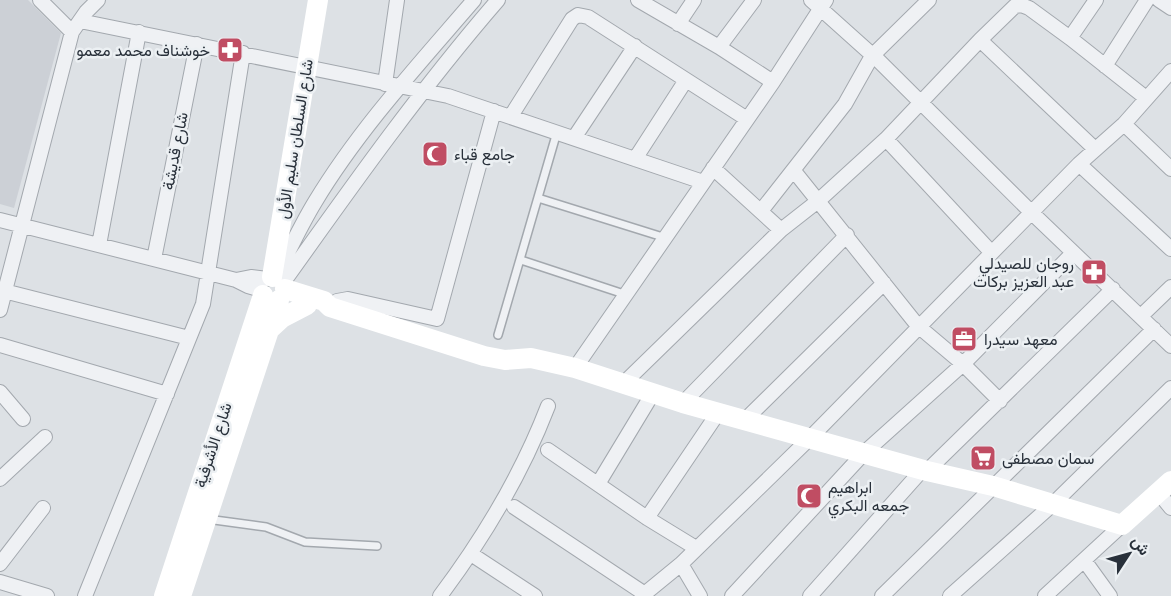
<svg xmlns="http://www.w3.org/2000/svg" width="1171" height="596" font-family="'DM Sans',Vazirmatn,sans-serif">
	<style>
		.built { fill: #ccd0d6 }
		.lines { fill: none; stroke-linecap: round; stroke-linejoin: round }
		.lane-casing { stroke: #a3a8ae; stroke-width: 10 }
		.street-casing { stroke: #a3a8ae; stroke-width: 16 }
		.lane { stroke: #eff1f4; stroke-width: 7 }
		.street { stroke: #eff1f4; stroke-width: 14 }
		.secondary { stroke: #fff; stroke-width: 20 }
		.labels { text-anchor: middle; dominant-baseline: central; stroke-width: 5; stroke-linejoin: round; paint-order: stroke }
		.poi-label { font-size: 16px; fill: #28303a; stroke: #ecf0f3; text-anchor: start }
		.street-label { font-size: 16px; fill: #28303a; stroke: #ecf0f3 }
	</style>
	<rect width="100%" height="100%" fill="#dde1e5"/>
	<!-- built -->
	<path class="built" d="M0,0H28L61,33L14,208L0,204Z"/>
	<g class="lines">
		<!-- lane casing -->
		<g class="lane-casing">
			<path id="lane" d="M538,198L666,238
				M521,260L627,295
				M498,335L557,132
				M207,519L266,527L305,542L377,546"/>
		</g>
		<!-- street casing -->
		<g class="street-casing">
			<path id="street" d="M40,0L72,32
				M638,0L719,47L773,82
				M811,0L879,61L1031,212L1171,346
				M1159,0L1171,8
				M80,21L448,96L703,182
				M678,24L694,0
				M1070,38L1096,0
				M980,40L1095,149
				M719,47L754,0
				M1105,66L1147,0
				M385,84L397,0
				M511,116L572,19L578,15L588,17L747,119
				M1124,124L1171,169
				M574,138L635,46
				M886,139L991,252
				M635,159L686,80
				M1079,164L1171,249
				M713,168L781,230
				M794,171L918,326L963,364L1000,401
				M761,211L845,104L872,56L929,0
				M0,220L236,280L248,286L261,290
				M99,245L139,32
				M154,259L197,44
				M277,275C289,250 301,225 315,202C359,129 419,64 474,0
				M236,280L251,277L267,279
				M283,283C352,186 420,90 498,0
				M0,290L189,338
				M330,307L337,301L348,299L437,319L494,111
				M0,310L72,32L86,12L98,0
				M1141,316L1171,287
				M0,345L167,394
				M575,368L773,82L826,0
				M623,384L781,230L818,201L886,139L980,40L1015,6L1021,5L1029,8L1070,38L1146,98
				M0,392L23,419
				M683,403L847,235
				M745,420L884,283
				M548,450L647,518L696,548
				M927,471L1113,289
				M0,479L45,437
				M598,484L653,393
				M1158,492L1171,508
				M514,507L645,594
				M647,518L718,413
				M471,554L535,596
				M1084,560L1110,596
				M0,564L43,508
				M0,582L47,596
				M85,596L203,304L243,53
				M440,596C485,536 521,476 548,406
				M642,596L681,564
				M700,596L681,564L810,438L1079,164L1124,124L1171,71
				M732,596L864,453L963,364L1073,253
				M810,596L923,469
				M882,596L1154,329
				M950,596L1053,504L1171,388
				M1045,596L1122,525"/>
		</g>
		<!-- lane -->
		<use href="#lane" class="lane"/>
		<!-- street -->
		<use href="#street" class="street"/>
		<!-- secondary -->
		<path class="secondary" d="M272,277L318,0
			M285,289L324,301L330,307L484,356L505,360L531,358L575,368L683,403L927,471L993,486L1122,525L1171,481
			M269,330L282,318L307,305
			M164,596L263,295
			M181,596L279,300"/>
	</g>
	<!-- icons -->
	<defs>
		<g id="pharmacy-square" transform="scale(1.35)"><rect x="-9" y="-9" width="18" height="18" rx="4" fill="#c04d63" stroke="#ecf0f3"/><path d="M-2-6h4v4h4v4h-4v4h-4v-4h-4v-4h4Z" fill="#fff"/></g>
		<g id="mosque-square" transform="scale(1.35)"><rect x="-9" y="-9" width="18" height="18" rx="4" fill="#c04d63" stroke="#ecf0f3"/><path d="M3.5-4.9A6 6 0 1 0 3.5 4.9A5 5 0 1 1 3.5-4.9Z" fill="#fff"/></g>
		<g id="office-square" transform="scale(1.35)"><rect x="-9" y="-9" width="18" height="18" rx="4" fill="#c04d63" stroke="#ecf0f3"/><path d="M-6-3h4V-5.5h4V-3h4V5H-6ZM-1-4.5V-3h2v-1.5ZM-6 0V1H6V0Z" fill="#fff"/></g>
		<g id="supermarket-square" transform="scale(1.35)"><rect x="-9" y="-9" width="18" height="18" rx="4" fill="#c04d63" stroke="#ecf0f3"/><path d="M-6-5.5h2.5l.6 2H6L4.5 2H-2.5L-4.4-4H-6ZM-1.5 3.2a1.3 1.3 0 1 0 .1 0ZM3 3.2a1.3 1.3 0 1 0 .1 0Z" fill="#fff"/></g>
	</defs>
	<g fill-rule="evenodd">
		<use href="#pharmacy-square" x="230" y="50"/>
		<use href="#mosque-square" x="435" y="154"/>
		<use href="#pharmacy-square" x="1094" y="272"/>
		<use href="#office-square" x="964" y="339"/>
		<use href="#supermarket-square" x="983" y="458"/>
		<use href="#mosque-square" x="809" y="496"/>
	</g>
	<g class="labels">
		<!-- poi labels -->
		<g class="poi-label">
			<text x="210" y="50" text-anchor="end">خوشناف محمد معمو</text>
			<text x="454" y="154">جامع قباء</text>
			<text x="1074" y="263" text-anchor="end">روجان للصيدلي<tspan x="1074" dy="18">عبد العزيز بركات</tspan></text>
			<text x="984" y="339">معهد سيدرا</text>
			<text x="1002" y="458">سمان مصطفى</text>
			<text x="828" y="487">ابراهيم<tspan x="828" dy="18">جمعه البكري</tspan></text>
		</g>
		<!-- street labels -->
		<g class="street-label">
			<text transform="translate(295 139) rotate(-81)">شارع السلطان سليم الأول</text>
			<text transform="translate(175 151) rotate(-79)">شارع قديشة</text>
			<text transform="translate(213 445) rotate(-72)">شارع الأشرفية</text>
		</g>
	</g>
	<!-- north arrow -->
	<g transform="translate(1129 554) rotate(54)" stroke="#ecf0f3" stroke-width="4.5" paint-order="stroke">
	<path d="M0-4.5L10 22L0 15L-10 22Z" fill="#28303a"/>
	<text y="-9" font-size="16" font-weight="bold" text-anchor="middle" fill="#28303a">ش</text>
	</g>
</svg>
